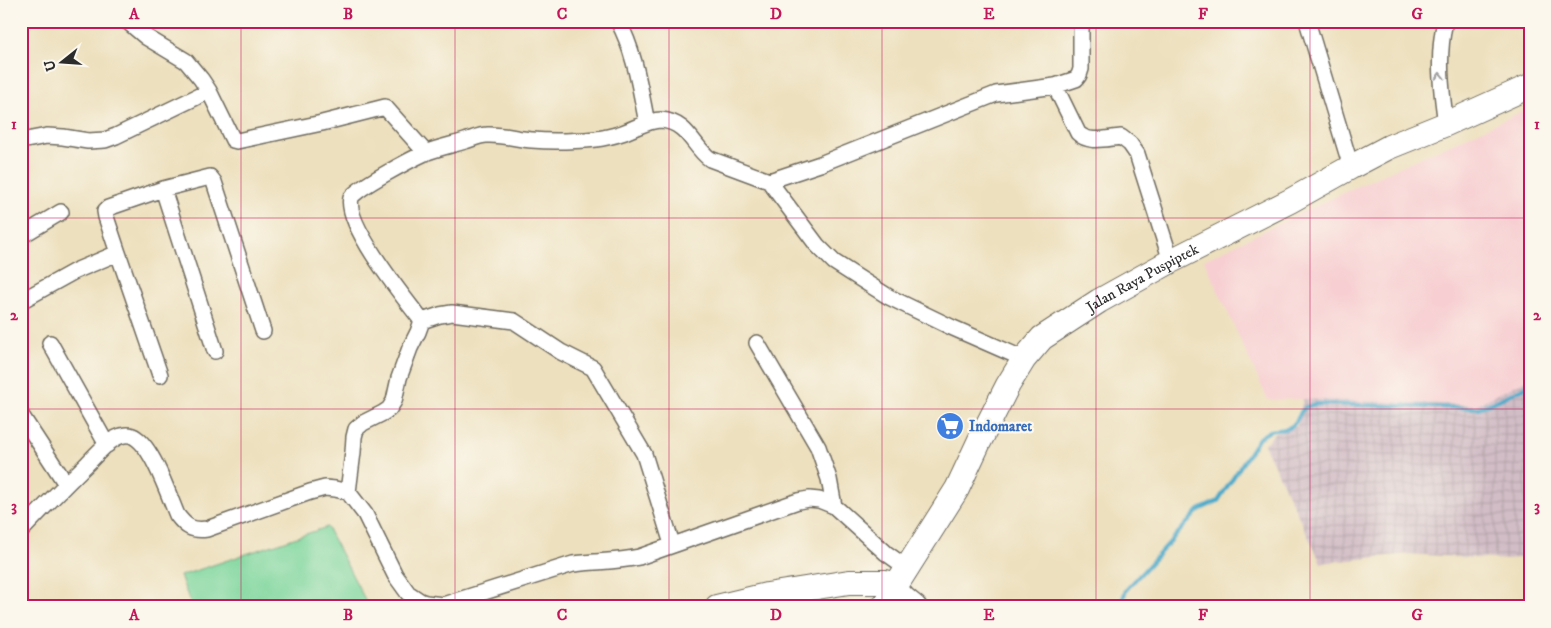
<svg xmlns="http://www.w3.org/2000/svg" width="1551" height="628" font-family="'IM FELL DW Pica',serif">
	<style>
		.built { fill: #f7cfd2 }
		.industrial { fill: url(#industrial-grid) }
		.pitch { fill: #7bd59b; stroke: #538063 }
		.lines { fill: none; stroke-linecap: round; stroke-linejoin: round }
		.stream { stroke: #4aa9c9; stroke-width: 4 }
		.street-casing { stroke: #6f6a5e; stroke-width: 18 }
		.secondary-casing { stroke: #6f6a5e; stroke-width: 24 }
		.primary-casing { stroke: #6f6a5e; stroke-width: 26 }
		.street { stroke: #fff; stroke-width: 15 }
		.secondary { stroke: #fff; stroke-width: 21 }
		.primary { stroke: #fff; stroke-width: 24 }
		.oneway { stroke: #a0a0a0 }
		.grid { fill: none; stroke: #c2185b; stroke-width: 1; stroke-opacity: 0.55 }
		.labels { text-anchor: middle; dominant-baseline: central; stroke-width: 4.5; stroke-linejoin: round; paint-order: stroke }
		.street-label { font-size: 15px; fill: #2b2b2b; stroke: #fbf7ec }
		.shop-label { font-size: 15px; font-weight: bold; fill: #366cbe; stroke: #fbf7ec; text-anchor: start }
		.neatline { fill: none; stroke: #c2185b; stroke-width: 2 }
		.grid-label { font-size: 16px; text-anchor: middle; font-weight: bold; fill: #c2185b }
	</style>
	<defs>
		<pattern id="industrial-grid" width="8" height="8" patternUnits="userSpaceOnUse" patternTransform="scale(1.25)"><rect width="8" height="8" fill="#d2bdc6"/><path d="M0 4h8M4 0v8" fill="none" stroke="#b4a3aa"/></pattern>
	</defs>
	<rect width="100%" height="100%" fill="#fbf7ec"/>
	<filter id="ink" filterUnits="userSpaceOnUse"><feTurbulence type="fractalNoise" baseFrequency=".02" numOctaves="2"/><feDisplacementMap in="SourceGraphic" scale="10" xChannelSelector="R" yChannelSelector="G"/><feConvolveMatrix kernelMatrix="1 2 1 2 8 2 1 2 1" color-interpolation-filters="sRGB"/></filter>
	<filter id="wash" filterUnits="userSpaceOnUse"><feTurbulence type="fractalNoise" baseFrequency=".0096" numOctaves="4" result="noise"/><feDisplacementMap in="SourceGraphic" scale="20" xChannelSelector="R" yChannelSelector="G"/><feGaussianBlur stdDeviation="1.12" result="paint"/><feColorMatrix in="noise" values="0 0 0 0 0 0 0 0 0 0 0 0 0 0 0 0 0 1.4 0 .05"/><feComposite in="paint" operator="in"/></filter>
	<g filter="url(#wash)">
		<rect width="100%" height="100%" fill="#ede0be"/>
		<!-- built -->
		<path class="built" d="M1530,108V378L1476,405L1303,399L1268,400L1204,260L1358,186Z"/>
		<!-- industrial -->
		<path class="industrial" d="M1530,378V554L1509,560L1408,554L1321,563L1264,444L1275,433L1297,426L1303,399L1475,405Z
			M836,603L833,607H773L780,605Z"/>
		<!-- pitch -->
		<path class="pitch" d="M327,527L369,607H192L180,576Z"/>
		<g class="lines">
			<!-- stream -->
			<path class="stream" d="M1120,607L1126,590L1199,510L1218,501L1259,438C1262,436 1266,433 1270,431C1276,429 1284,431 1290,427C1303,420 1294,408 1316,404L1478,408L1492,403L1530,385"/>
		</g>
	</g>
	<g filter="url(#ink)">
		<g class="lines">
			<!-- street casing -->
			<g class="street-casing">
				<path id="street" d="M127,21L146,37L186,61L201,79L209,91L233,140L237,141L322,123L385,107L426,153
					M618,21C635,52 640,89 647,123
					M1307,21L1351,167
					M1445,21C1437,56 1441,89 1446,124
					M1055,86L1078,133C1089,144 1107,138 1121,137L1130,144L1137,154L1171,261
					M21,141L47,136L63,137L88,141L105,140L116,136L209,91
					M769,181L820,164L996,94L1055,86L1076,79L1079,75L1081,69V21
					M163,189L215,351
					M21,236L61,212
					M118,253L160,375
					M21,301L75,271L118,253L106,217L105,211L108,208L163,189L210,177L214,182L263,331
					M422,321L440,315L452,313L514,321L561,352L593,368L644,454L672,544
					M50,343L107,445
					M757,343L818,447L829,479L834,506
					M21,415L66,484
					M348,492L353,452L354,437L356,429L363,423L383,413L389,409L394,401L399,378L410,348L418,332L422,321C405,299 344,224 351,198C354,189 414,158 425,153C437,148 452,145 465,141C472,139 480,135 487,135C500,134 518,139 532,140C553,142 575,141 596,139C605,138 613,136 622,133C634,129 648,120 661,120C688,122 693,147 710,159L769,181L817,245L834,262L862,280L889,297L951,327L1024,359
					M21,531C43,508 64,486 86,465C95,456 104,445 114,439C121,435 130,433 136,438C153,449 169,496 177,515C186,527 192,531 207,529L310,492L325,488L335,489L348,492L365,514L395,575L408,593L420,601L426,603L443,605L573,564C595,561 617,562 639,557L798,501L809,499L819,500L834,506L886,553L907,568
					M877,607L895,587"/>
			</g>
			<!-- secondary casing -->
			<g class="secondary-casing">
				<path id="secondary" d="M895,587L905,598L916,607"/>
			</g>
			<!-- primary casing -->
			<g class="primary-casing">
				<g id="primary">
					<path id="s1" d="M717,607L767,595L849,582H886L895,587L957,489L979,442L1008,385L1024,359L1042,338L1099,301L1171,261L1290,201L1351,167L1389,147L1446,124L1530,86"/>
				</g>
			</g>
			<!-- street -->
			<use href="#street" class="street"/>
			<!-- secondary -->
			<use href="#secondary" class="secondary"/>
			<!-- primary -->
			<use href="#primary" class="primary"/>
		</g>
		<!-- one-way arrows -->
		<defs><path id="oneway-chevron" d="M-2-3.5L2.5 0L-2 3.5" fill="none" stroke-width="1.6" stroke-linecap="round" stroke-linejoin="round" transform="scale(1.25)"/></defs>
		<use class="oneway" href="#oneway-chevron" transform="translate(1440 76) rotate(-91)"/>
	</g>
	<!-- grid -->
	<path class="grid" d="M241,21V607M455,21V607M669,21V607M882,21V607M1096,21V607M1310,21V607M21,218H1530M21,409H1530"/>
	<!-- icons -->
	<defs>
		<g id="supermarket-disc" transform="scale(1.4375)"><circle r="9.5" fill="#3f7fe0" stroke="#fbf7ec"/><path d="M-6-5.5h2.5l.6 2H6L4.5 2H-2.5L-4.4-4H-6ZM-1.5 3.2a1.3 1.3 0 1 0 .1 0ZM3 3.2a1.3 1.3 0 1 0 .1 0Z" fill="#fff"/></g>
	</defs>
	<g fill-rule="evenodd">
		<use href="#supermarket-disc" x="950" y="426"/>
	</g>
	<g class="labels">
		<!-- street labels -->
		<g class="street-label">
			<text stroke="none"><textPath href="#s1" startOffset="589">Jalan Raya Puspiptek</textPath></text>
		</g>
		<!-- shop labels -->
		<g class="shop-label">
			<text x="969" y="426">Indomaret</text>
		</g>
	</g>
	<!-- margin -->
	<rect width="1551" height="628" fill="none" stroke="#fbf7ec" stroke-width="55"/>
	<!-- north arrow -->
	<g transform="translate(62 62) rotate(253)" stroke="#fbf7ec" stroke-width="4" paint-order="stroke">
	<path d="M0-4L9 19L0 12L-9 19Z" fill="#2b2b2b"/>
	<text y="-8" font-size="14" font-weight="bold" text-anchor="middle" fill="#2b2b2b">U</text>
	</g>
	<rect x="28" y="28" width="1496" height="572" class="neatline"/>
	<g class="grid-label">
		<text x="134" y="19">A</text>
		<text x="348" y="19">B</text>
		<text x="562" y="19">C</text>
		<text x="776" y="19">D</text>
		<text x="989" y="19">E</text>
		<text x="1203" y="19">F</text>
		<text x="1417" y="19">G</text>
		<text x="14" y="129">1</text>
		<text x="1537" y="129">1</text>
		<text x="14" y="320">2</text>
		<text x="1537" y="320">2</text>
		<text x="14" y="511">3</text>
		<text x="1537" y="511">3</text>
		<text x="134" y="620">A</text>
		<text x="348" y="620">B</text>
		<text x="562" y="620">C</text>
		<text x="776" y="620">D</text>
		<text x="989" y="620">E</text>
		<text x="1203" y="620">F</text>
		<text x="1417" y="620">G</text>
	</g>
</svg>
